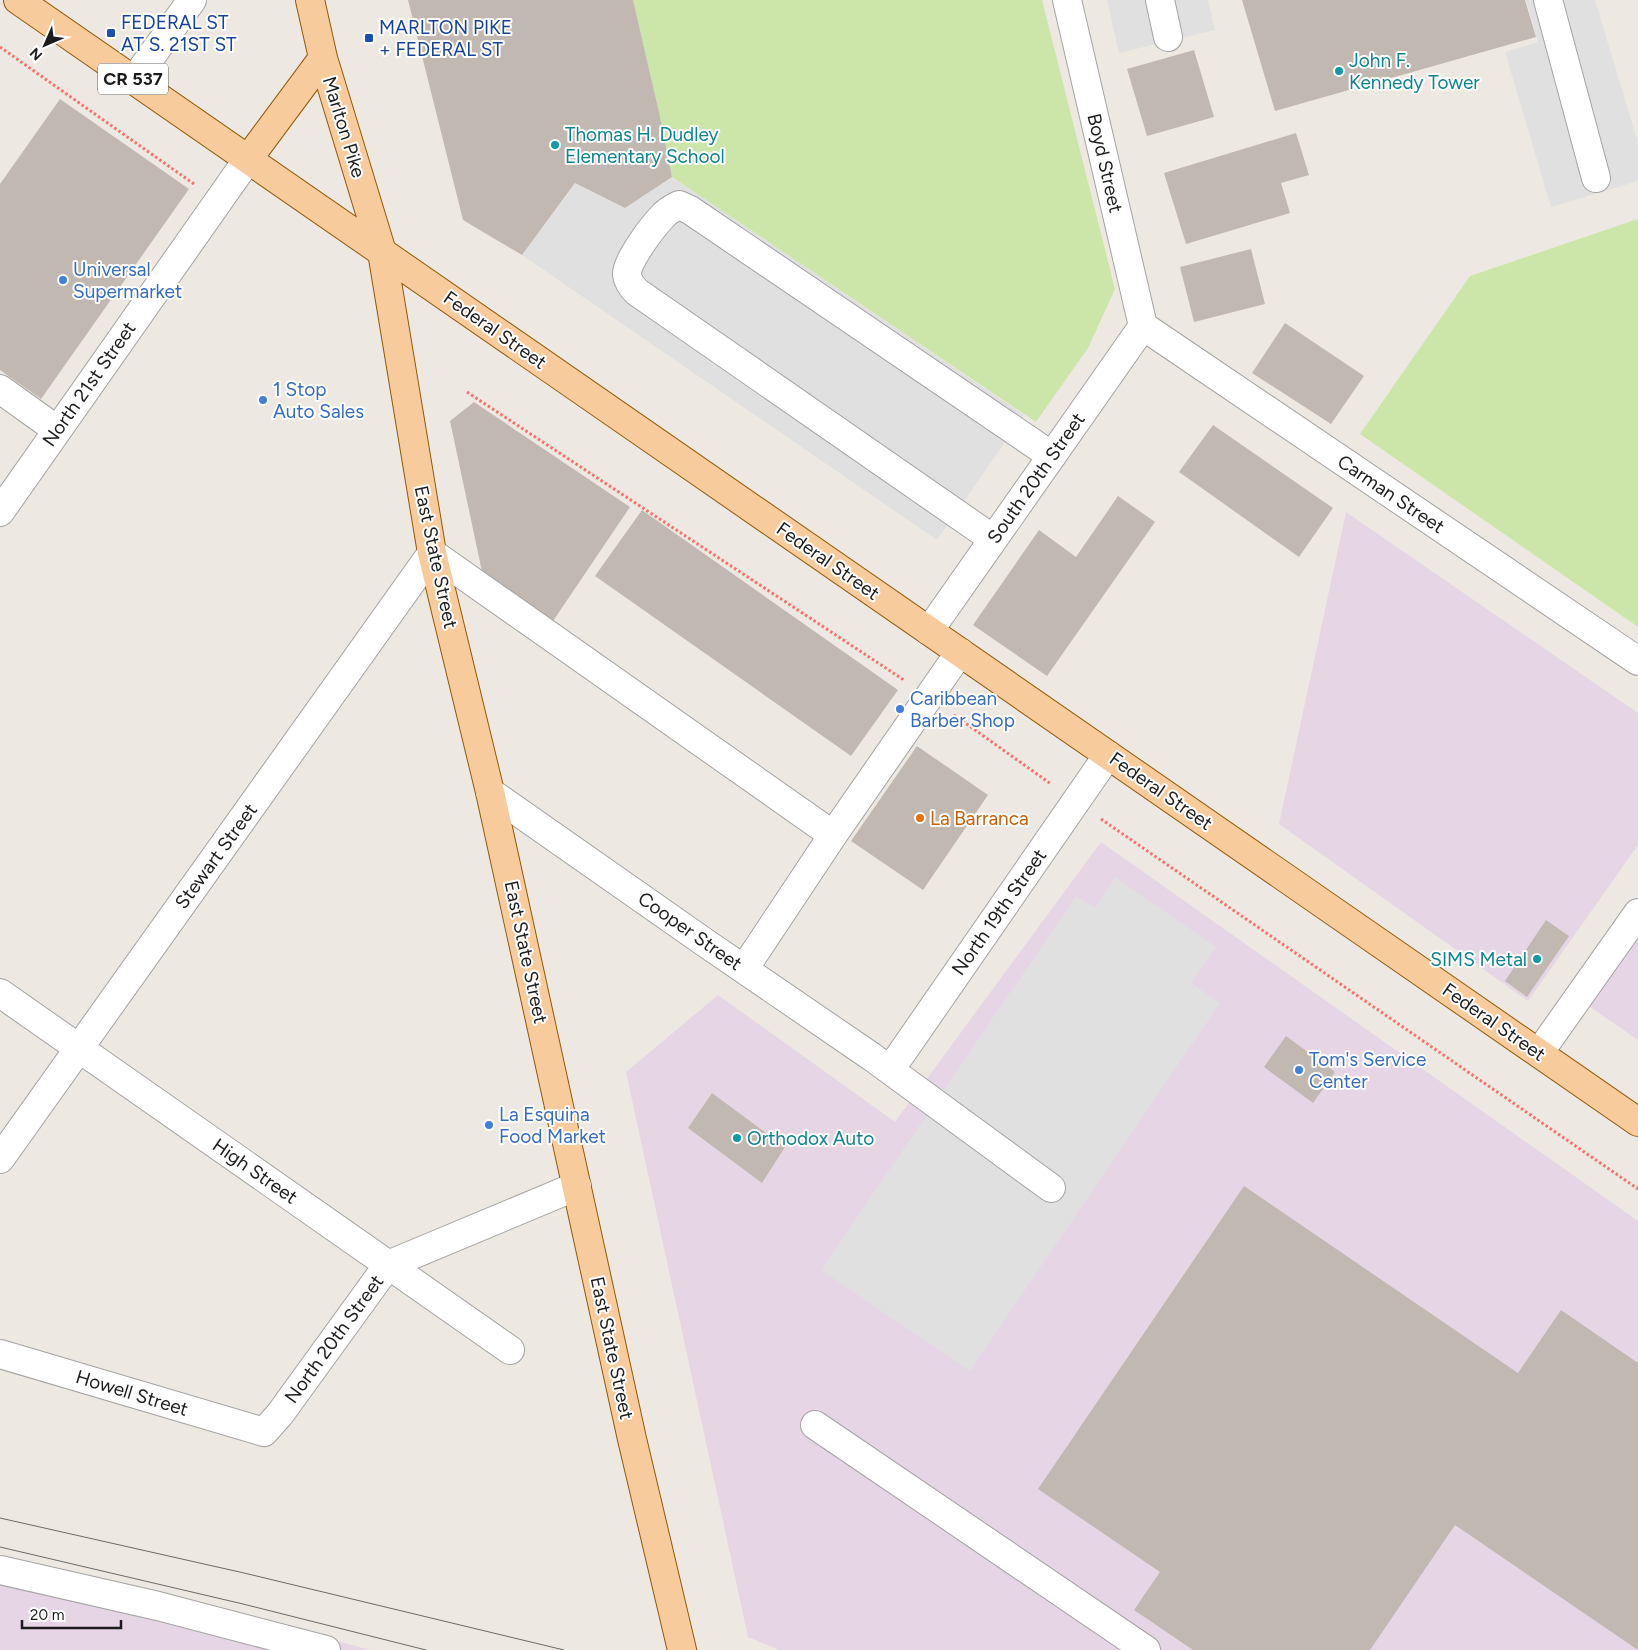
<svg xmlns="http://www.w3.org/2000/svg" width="1638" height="1650" font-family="Figtree,sans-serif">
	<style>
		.industrial { fill: #e6d5e4 }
		.grass { fill: #cce6a9 }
		.parking { fill: #e0e0e0 }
		.building { fill: #c2b8b2 }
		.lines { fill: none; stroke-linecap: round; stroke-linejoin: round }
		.minor-casing { stroke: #a3a3a3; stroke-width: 30 }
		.major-casing { stroke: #905905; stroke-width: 30 }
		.path { stroke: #f5716c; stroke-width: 3; stroke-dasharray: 2.5 2.5; stroke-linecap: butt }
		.minor { stroke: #fff; stroke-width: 28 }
		.major { stroke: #f8cb9d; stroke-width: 28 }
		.tram { stroke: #6a6a6a; stroke-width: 1 }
		.transit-dot { fill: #1a4fb4; stroke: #fff; stroke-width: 2 }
		.culture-dot { fill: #0f9aa8; stroke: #fff; stroke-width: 2 }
		.shop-dot { fill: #3f7fe0; stroke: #fff; stroke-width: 2 }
		.food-dot { fill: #e8710a; stroke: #fff; stroke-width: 2 }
		.labels { text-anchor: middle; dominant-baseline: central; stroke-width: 4; stroke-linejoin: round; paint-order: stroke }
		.shield { fill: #fff; stroke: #606060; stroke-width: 1 }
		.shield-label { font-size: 18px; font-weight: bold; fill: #1c1c1c }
		.transit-label { font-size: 19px; fill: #164399; stroke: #fff; text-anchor: start }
		.culture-label { font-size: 19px; fill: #0d838f; stroke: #fff; text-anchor: start }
		.street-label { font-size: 19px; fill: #1c1c1c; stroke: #fff }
		.shop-label { font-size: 19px; fill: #366cbe; stroke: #fff; text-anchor: start }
		.food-label { font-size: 19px; fill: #c56008; stroke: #fff; text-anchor: start }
	</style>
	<rect width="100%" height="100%" fill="#ede9e2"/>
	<!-- industrial -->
	<path class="industrial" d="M1346,512L1638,713V845L1528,1001L1279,824Z
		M1101,842L1638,1221V1650H779L748,1637L626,1072L718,995L895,1122Z
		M1638,914V1040L1580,1000Z
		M0,1556L219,1610L370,1650H0Z"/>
	<!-- grass -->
	<path class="grass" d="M633,0H1042L1115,289L1088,348L1036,422L672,177L659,112Z
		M1638,219V627L1360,434L1470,276Z"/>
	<!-- parking -->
	<path class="parking" d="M1107,0H1208L1215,30L1119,53Z
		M1526,0H1595L1638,143V181L1551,207L1505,52L1538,42Z
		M672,177L1024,415L937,540L522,255L576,183L625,208Z
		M1115,877L1216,947L1191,983L1220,1003L970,1371L821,1270L1076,896L1095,908Z"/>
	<!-- building -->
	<path class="building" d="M408,0H633L659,112L672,177L625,208L575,183L522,255L463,220Z
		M1242,0H1525L1536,37L1275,111Z
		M1194,50L1214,117L1147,136L1127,69Z
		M60,99L189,189L41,399L0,370V184Z
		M1296,133L1309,175L1281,183L1290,213L1186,244L1164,173Z
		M1251,249L1265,304L1194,322L1180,267Z
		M1285,323L1364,376L1331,424L1252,373Z
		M474,402L630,507L549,627L484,581L450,421Z
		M1213,425L1333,508L1299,557L1179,472Z
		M1118,496L1155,522L1047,676L973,625L1039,530L1076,557Z
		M642,510L898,690L851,756L595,576Z
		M917,746L988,795L923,890L851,841Z
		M1546,920L1569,936L1527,997L1505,981Z
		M1286,1036L1335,1072L1313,1103L1264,1067Z
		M712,1093L785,1147L762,1183L688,1128Z
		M1244,1186L1518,1373L1561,1310L1638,1363V1650L1455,1525L1370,1650H1193L1134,1610L1160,1572L1038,1489Z"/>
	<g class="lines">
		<!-- minor casing -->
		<g class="minor-casing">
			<path id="minor" d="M1067,0L1143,326
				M1160,0L1168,37
				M1548,0L1596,178
				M134,80L192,0
				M1143,326L1638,661
				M0,389L57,430
				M0,512L248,159
				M993,539L637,292C632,287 628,282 627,275C625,263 653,226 663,216C667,211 673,208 679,205L690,210L1052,456
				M929,631L1143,326
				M490,792L707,944L872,1057L1051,1188
				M744,969L833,835L960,652
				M0,993L510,1350
				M1539,1053L1638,913
				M890,1070L1108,755
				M0,1159L432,553L833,835
				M0,1354L264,1432L280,1414L388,1265L577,1186
				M815,1425L1146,1650
				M0,1570L158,1606L326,1650"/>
		</g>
		<!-- major casing -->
		<g class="major-casing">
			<path id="major" d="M18,0L1638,1122
				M310,0L323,58L382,252L432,553L490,792L632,1439L682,1650
				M248,159L323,58"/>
		</g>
		<!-- path -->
		<path class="path" d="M0,47L194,184
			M467,392L904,680
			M954,715L1051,784
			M1101,819L1638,1189"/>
		<!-- minor -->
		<use href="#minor" class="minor"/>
		<!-- major -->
		<use href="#major" class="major"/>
		<!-- tram -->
		<path class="tram" d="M0,1518L244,1573L564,1650
			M0,1547L243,1604L426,1650"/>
	</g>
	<!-- markers -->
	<g class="transit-dot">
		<rect x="106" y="28" width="10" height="10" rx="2.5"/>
		<rect x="364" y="33" width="10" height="10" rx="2.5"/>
	</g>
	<g class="culture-dot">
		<circle cx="1339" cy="71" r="5"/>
		<circle cx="555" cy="145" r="5"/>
		<circle cx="1537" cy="959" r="5"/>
		<circle cx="737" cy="1138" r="5"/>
	</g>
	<g class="shop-dot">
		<circle cx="63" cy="280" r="5"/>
		<circle cx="263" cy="400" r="5"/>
		<circle cx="900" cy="709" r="5"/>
		<circle cx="1299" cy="1070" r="5"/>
		<circle cx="489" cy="1125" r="5"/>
	</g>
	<circle class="food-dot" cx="920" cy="818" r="5"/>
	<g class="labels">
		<!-- shield labels -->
		<rect class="shield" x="98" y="63.5" width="70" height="31" rx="4"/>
		<g class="shield-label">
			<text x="133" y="79">CR 537</text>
		</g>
		<!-- transit labels -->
		<g class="transit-label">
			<text x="121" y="22">FEDERAL ST<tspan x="121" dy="22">AT S. 21ST ST</tspan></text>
			<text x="379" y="27">MARLTON PIKE<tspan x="379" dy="22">+ FEDERAL ST</tspan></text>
		</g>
		<!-- culture labels -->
		<g class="culture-label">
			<text x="1349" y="60">John F.<tspan x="1349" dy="22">Kennedy Tower</tspan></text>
			<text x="565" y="134">Thomas H. Dudley<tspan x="565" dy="22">Elementary School</tspan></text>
			<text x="1527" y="959" text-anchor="end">SIMS Metal</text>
			<text x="747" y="1138">Orthodox Auto</text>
		</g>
		<!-- street labels -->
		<g class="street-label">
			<text transform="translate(344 127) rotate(73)">Marlton Pike</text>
			<text transform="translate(1105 163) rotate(77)">Boyd Street</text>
			<text transform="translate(495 330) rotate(35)">Federal Street</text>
			<text transform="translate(89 384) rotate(-55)">North 21st Street</text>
			<text transform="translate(1036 478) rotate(-55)">South 20th Street</text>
			<text transform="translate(1391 494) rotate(34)">Carman Street</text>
			<text transform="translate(436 557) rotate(78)">East State Street</text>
			<text transform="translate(828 561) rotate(35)">Federal Street</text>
			<text transform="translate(1161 791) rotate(35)">Federal Street</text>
			<text transform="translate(216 856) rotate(-54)">Stewart Street</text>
			<text transform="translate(999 912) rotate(-55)">North 19th Street</text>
			<text transform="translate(690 931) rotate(35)">Cooper Street</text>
			<text transform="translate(526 952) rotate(78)">East State Street</text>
			<text transform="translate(1494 1022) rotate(35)">Federal Street</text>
			<text transform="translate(255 1171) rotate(35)">High Street</text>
			<text transform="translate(334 1339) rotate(-54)">North 20th Street</text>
			<text transform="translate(612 1348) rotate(78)">East State Street</text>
			<text transform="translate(132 1393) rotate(17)">Howell Street</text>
		</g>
		<!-- shop labels -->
		<g class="shop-label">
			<text x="73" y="269">Universal<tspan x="73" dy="22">Supermarket</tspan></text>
			<text x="273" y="389">1 Stop<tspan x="273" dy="22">Auto Sales</tspan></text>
			<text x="910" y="698">Caribbean<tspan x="910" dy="22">Barber Shop</tspan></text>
			<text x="1309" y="1059">Tom's Service<tspan x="1309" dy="22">Center</tspan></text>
			<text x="499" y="1114">La Esquina<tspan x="499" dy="22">Food Market</tspan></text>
		</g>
		<!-- food labels -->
		<g class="food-label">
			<text x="930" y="818">La Barranca</text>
		</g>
	</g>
	<!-- north arrow -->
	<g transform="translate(45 45) rotate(225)" stroke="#ffffff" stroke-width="4" paint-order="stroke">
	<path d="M0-4L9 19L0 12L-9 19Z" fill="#1c1c1c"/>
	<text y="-8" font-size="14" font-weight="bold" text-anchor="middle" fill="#1c1c1c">N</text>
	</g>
	<!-- scale -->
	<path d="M22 1620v8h99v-8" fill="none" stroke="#1c1c1c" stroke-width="2.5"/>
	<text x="30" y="1620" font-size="15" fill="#1c1c1c" stroke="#ffffff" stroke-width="4" paint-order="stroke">20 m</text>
</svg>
